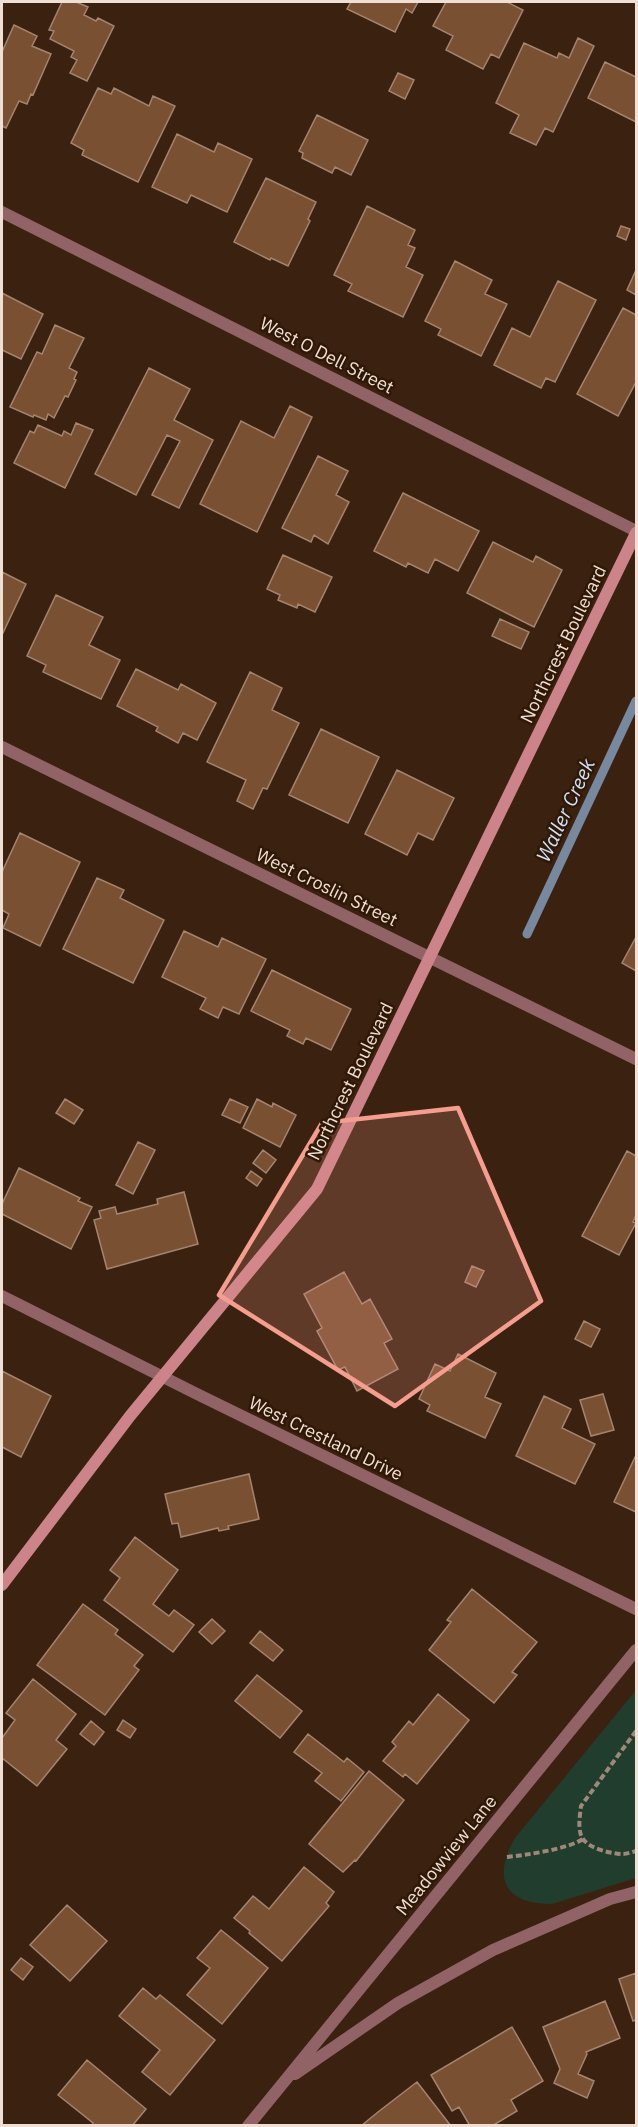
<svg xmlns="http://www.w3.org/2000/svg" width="638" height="2127" font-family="'IBM Plex Sans',sans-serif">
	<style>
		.green { fill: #203d2d }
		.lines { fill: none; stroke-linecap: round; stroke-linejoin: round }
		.stream { stroke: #77889f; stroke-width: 9 }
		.building { fill: #7a5033; stroke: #a3846f; stroke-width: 1.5 }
		.path { stroke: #9d887a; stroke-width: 4; stroke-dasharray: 6 3; stroke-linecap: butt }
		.street { stroke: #916367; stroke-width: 12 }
		.secondary { stroke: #cc838a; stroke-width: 12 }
		.marked { fill: #f59d8e; fill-opacity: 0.2; stroke: #f59d8e; stroke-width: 4.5; stroke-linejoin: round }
		.labels { text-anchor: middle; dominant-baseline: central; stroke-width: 5; stroke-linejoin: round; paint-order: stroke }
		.street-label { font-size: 18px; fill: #f0dfd4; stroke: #301806 }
		.water-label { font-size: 20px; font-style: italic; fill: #d0e4fd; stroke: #301806 }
	</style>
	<rect width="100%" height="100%" fill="#3b2210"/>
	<!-- green -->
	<path class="green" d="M636,1690V1878L552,1904C504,1904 492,1878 515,1838Z"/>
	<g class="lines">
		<!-- stream -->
		<path class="stream" d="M527,934L636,701"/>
	</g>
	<!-- building -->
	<path class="building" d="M62,2H76L88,7L84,15L96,21L98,18L114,26L87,81L70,73L77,60L71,57L74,51L50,39L54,31L49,30Z
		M351,2H418L412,13L406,9L395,32L347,9Z
		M446,2H507L523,10L499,58L491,54L483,69L446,50L453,36L433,26Z
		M14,25L37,36L32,46L51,54L33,95L31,94L27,104L19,101L6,128L2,126V52Z
		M578,38L594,46L553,132L545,128L536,145L510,133L519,115L496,103L524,43L557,58L559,53L569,58Z
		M605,62L636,77V122L588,98Z
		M398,73L414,80L405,99L389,91Z
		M98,88L111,94L114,88L149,106L153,96L175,106L138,182L82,155L84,150L71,143Z
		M317,115L368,140L351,175L335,167L332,173L302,158L303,153L299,151Z
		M177,134L214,152L218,143L252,159L227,212L191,195L187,203L152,187Z
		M266,178L316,202L308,219L310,221L288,266L271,258L270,260L234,242Z
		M367,206L415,230L408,245L415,248L406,267L423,275L403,317L348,291L352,284L334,275Z
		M621,226L630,229L626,240L617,236Z
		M455,261L492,280L485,294L507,304L481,356L438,335L441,329L425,321Z
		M636,270V295L627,290Z
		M558,281L596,300L555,382L546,378L541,388L494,365L512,328L530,337Z
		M2,293L43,314L21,359L2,350Z
		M623,308L636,315V382L618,416L577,394Z
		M55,325L84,338L69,368L77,372L74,379L76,380L68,397L65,396L54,418L48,414L46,420L34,415L33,417L10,407L37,352L42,354Z
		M149,368L190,389L174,420L213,440L179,508L152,495L180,441L167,435L136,495L95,474Z
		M290,406L312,417L257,532L200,504L241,421L274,438Z
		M76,423L93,430L65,488L14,463L30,431L34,433L38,425L62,436L64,431L71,435Z
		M318,456L348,471L336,495L349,502L328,544L314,535L311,542L282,528Z
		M403,493L479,531L458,571L435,559L428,573L408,563L406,567L374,551Z
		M493,542L533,562L536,556L562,570L534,627L467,593Z
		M283,555L332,577L315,612L298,604L297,608L278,600L280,595L267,589Z
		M2,572L26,584L2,635Z
		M56,595L103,617L89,645L120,660L101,699L43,672L46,665L27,656Z
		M500,619L529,632L521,649L492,636Z
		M136,669L178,690L181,684L216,703L197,740L183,733L178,743L156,731L158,727L117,706Z
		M250,672L282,688L272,710L299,723L267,789L263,788L253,809L237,801L246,780L207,762Z
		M321,729L379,757L348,823L289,795Z
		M397,770L454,798L433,840L418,833L407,855L365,834Z
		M20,833L80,862L40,946L3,928L9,914L2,910V872Z
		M97,878L124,890L120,898L164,920L133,983L63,949Z
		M184,931L218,947L222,938L266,959L239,1014L223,1007L218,1018L200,1009L206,998L162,977Z
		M636,937V971L622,963Z
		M272,970L351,1009L331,1050L306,1038L303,1044L287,1036L290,1030L251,1011Z
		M65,1099L83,1110L74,1124L56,1113Z
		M230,1099L248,1107L240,1123L222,1115Z
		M257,1099L272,1107L273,1103L296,1115L280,1147L243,1128Z
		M138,1142L155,1150L133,1194L116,1185Z
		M263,1150L276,1160L266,1173L253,1163Z
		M627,1151L636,1156V1215L633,1222L636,1223L619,1255L582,1236Z
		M19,1168L80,1198L78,1201L92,1207L71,1249L2,1214V1204Z
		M251,1171L262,1179L257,1186L246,1178Z
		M184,1192L198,1244L107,1269L94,1220L101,1218L99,1211L115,1207L117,1214L158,1204L157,1199Z
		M472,1266L484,1271L476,1287L465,1282Z
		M344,1272L362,1304L370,1299L392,1339L384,1343L398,1369L357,1391L345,1367L338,1370L317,1331L322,1328L304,1294Z
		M584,1321L600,1329L591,1347L575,1339Z
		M458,1354L496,1373L485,1397L501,1404L485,1438L427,1411L430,1405L419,1399L435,1364L450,1371Z
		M2,1371L51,1396L21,1457L2,1447Z
		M603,1394L614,1430L591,1436L580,1400Z
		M544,1396L571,1409L562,1428L595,1444L575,1484L516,1456Z
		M636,1455V1512L614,1502Z
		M249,1474L259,1519L228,1526L229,1529L219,1531L218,1528L181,1537L178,1523L172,1524L165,1494Z
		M135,1537L178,1570L153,1604L169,1616L174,1610L194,1625L173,1652L104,1600L120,1578L110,1570Z
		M472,1589L537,1642L512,1672L517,1675L494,1703L429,1650L451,1622L447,1620Z
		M83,1604L118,1630L115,1634L143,1655L134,1666L139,1670L105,1715L37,1665Z
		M212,1619L225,1631L212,1644L199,1632Z
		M260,1631L283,1650L273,1661L250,1643Z
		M257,1675L302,1711L280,1738L235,1701Z
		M33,1679L76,1714L56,1740L67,1749L37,1786L2,1758V1738L15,1720L6,1713Z
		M438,1694L469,1720L417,1784L405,1774L403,1777L383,1761L396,1746L392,1742L409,1721L413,1725Z
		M123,1720L136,1729L130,1738L117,1730Z
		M91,1721L104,1732L94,1745L80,1734Z
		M308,1734L344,1762L347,1758L364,1772L341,1801L315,1781L322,1773L294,1752Z
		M369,1771L404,1800L356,1861L355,1860L343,1872L309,1844Z
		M304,1867L334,1892L326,1903L329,1906L282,1961L249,1933L250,1931L234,1918L253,1896L269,1909Z
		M67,1905L107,1941L70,1981L30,1945Z
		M221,1930L268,1968L222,2024L187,1995L210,1968L197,1958Z
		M21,1958L33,1967L23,1980L11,1970Z
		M636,1973V2020L633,2021L619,1979Z
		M143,1988L156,1999L160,1995L215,2040L170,2095L142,2072L160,2050L119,2016Z
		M605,2001L620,2038L586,2052L587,2054L578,2074L594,2081L587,2098L554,2083L560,2069L543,2027Z
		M512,2027L543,2081L511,2100L517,2111L492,2126H470L459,2107L452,2111L431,2075Z
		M87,2060L146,2109L132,2126H91L93,2123L58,2095Z
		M417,2082L451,2126H361L378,2112Z"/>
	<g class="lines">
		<!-- path -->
		<path class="path" d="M636,1731L581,1806C580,1816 577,1830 583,1839C590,1849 612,1854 623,1854C627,1854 632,1852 636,1851
			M507,1857C526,1855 568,1849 583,1839"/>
		<!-- street -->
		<path class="street" d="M2,212L636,531
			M2,747L636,1059
			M2,1296L197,1394L636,1609
			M295,2074L398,2003L493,1950L610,1899L636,1892
			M248,2126L636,1650"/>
		<!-- secondary -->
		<path class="secondary" d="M2,1585L130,1416L317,1189L636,533"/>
	</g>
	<!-- marked area -->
	<path class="marked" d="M458,1108L541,1301L395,1406L219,1295L322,1123Z"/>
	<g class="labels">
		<!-- street labels -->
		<g class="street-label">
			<text transform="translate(327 355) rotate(27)">West O Dell Street</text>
			<text transform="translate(563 644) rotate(-64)">Northcrest Boulevard</text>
			<text transform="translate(327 887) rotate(26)">West Croslin Street</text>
			<text transform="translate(350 1081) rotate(-64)">Northcrest Boulevard</text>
			<text transform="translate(326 1438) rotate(26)">West Crestland Drive</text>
			<text transform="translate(446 1855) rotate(-51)">Meadowview Lane</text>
		</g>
		<!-- water labels -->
		<g class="water-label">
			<text transform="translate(565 810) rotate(-65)">Waller Creek</text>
		</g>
	</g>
	<!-- border -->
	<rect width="638" height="2127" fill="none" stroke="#f0dfd4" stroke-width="6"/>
</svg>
